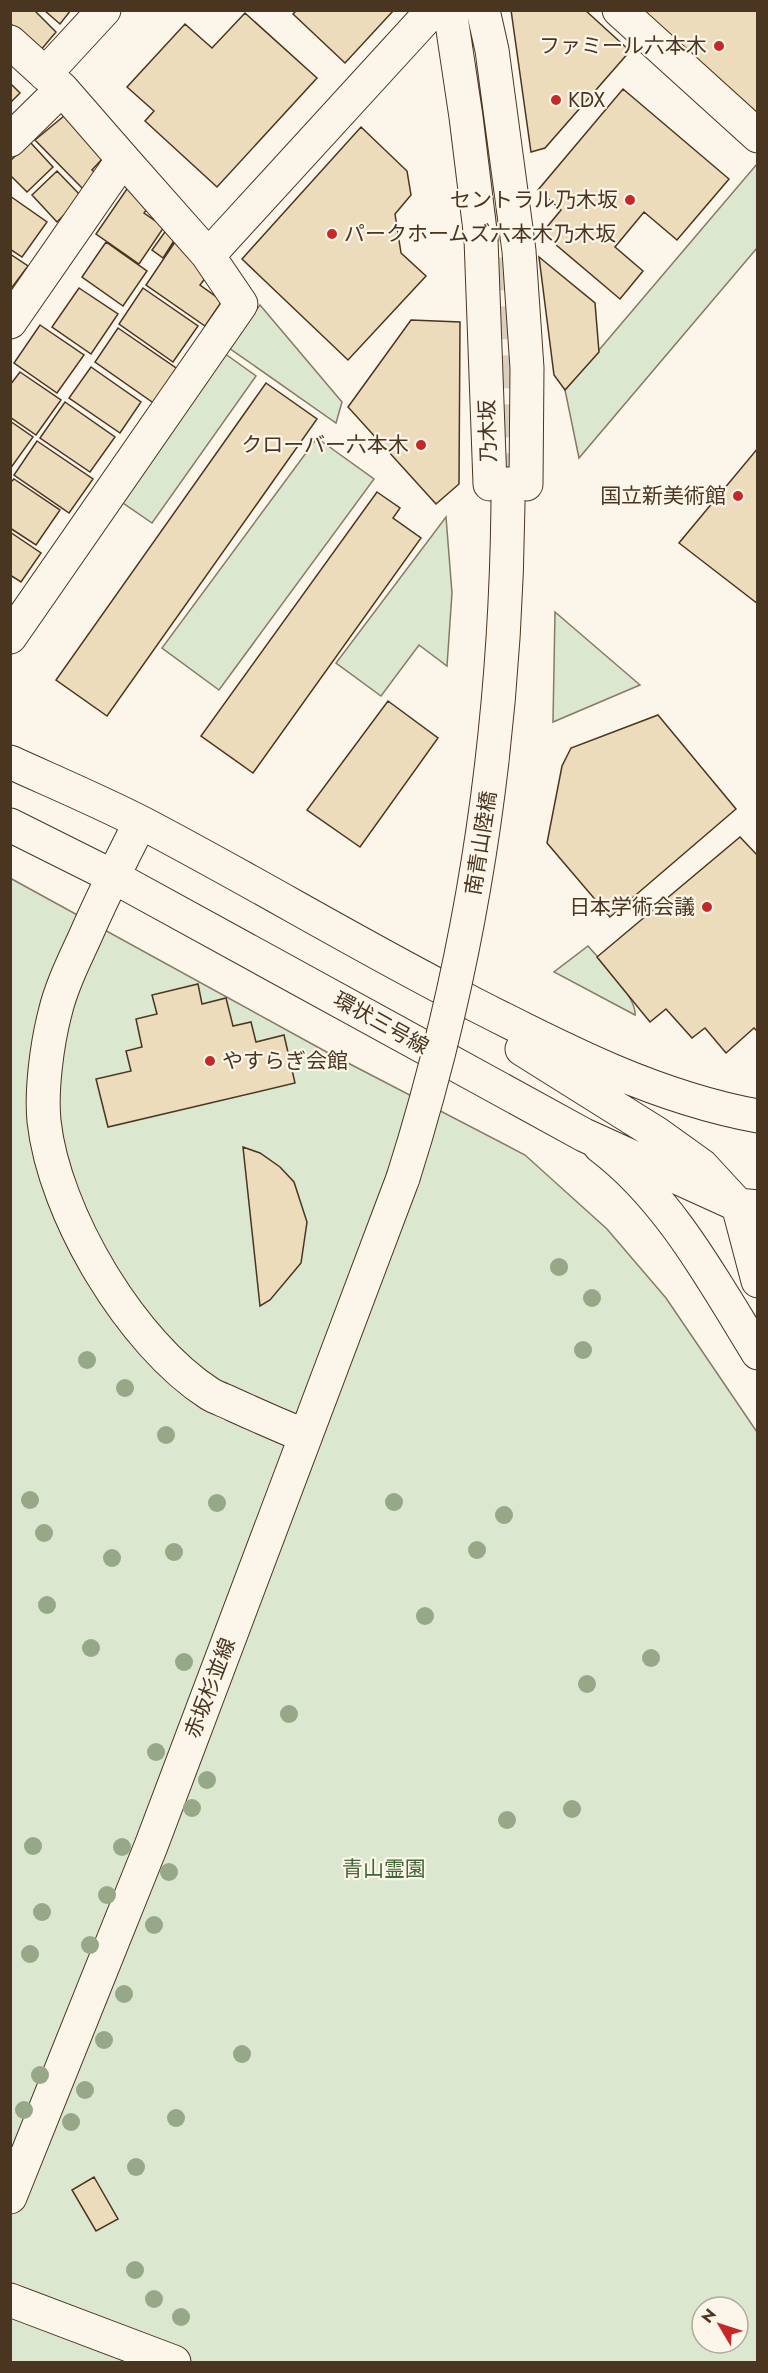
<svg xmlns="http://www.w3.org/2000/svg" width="768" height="2373" font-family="Jost,'Noto Sans JP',sans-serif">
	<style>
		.green { fill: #dce7d0; stroke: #887966; stroke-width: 1.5; fill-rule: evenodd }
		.building { fill: #ecdcbc; stroke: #4a3520; stroke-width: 1.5 }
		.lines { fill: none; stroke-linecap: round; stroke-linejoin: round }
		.major-tunnel { stroke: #d8cfc1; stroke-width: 33; stroke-dasharray: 33 16; stroke-linecap: butt }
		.minor-casing { stroke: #4a3520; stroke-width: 35 }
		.major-casing { stroke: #4a3520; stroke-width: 35 }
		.minor { stroke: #fbf6e9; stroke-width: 33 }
		.major { stroke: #fbf6e9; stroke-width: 33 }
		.major-bridge-casing { stroke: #4a3520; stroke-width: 35; stroke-linecap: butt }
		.major-bridge { stroke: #fbf6e9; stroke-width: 33 }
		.tree { fill: #96a887 }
		.poi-dot { fill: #c62828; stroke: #fbf6e9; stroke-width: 2 }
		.labels { text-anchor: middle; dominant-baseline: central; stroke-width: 4.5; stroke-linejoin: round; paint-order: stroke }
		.poi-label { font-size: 21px; fill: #4a3520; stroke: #fbf6e9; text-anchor: end }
		.street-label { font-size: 21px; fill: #4a3520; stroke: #fbf6e9 }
		.park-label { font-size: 21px; fill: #436837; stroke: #fbf6e9 }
	</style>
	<rect width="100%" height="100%" fill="#fbf6e9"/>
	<!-- green -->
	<path class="green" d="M757,164V248L579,458L565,390Z
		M260,305L342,402L336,423L229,348Z
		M224,353L256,376L152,523L120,501Z
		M317,438L374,479L219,690L162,648Z
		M446,517L452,593L447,666L419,645L381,696L336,663Z
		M555,612L640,685L553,722Z
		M10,878L323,1050L525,1155L607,1229L666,1298L757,1432V2362H11ZM702,2307H738V2343H702Z
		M588,946C600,960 637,997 635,1015L554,972Z"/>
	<!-- building -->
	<path class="building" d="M10,10H34L56,32L40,51L10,23Z
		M44,10H71L60,24Z
		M297,10H394L345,63L293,14Z
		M511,10H585L630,51L545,148L531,152Z
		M641,10H758V116Z
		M245,13L317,78L217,187L145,121L154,111L127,87L185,24L212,48Z
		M10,83L20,93L10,103Z
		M623,89L729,179L677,240L644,212L615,247L643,271L620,299L542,233L561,210L538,190Z
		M64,116L104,157L92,170L98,175L84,190L35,140Z
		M361,127L407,171L411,195L395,214L401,253L426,276L348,360L242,259Z
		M30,142L53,167L27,192L10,175V161Z
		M57,171L82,197L57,222L32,195Z
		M131,183L154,199L144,213L164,227L139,264L96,234Z
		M10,196L47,222L22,257L10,249Z
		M167,229L177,236L163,258L152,250Z
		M106,242L147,271L123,306L82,277Z
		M175,242L209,273L200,285L222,301L205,326L146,285Z
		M10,254L28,266L10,290Z
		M539,257L595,303L599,352L565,390L554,375Z
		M79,288L118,314L91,354L52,327Z
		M143,288L198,326L173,362L119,324Z
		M411,320L460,322L459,484L436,504L348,407Z
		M40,325L84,355L57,393L14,363Z
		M118,328L179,370L155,404L95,362Z
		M91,367L141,402L120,433L69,398Z
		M20,372L61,400L36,435L10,417V385Z
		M266,383L317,419L107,716L56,680Z
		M65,402L115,437L90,472L40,438Z
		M10,421L33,437L10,469Z
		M37,441L93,479L69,513L14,475Z
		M758,448V604L679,543Z
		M14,479L60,510L36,545L10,528V483Z
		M377,492L400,508L393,518L421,538L253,773L201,736Z
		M10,532L41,553L21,582L10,575Z
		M388,701L438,738L360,847L307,810Z
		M658,715L736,809L610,917L547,843L562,766L571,748Z
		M740,837L758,856V1032L754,1028L726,1053L705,1028L692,1038L666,1009L650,1022L597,957Z
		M198,984L202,1004L226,998L233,1026L251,1022L256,1042L284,1035L295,1083L108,1127L96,1079L131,1071L126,1051L142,1047L136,1019L157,1014L152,995Z
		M243,1147L260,1153L280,1167L294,1182L307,1222L301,1263L270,1300L260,1306Z
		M94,2177L118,2219L96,2231L72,2190Z"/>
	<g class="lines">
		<!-- major-tunnel -->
		<path class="major-tunnel" d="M466,15C480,90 493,165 499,241C505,327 508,413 508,500"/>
		<!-- minor casing -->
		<g class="minor-casing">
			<path id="minor" d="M450,10L466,117L481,239L490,484H526L527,368L519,251L492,50L483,10
				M619,10L758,136
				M10,42L62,89L123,159L207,254L241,304L10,637
				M45,74L104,10
				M10,140L62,89
				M207,254L217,246L433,10
				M10,322L123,159
				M140,823C121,860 102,898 85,937C74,961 61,987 55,1013C47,1044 41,1090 44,1121C54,1214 131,1343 210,1394C217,1398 226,1401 234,1405C258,1416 281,1426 305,1436
				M600,1146C669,1198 713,1280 758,1353
				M10,2300L174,2362"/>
		</g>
		<!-- major casing -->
		<g class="major-casing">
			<path id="major" d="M10,762C54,782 99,801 142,823C251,880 355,943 464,999C558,1047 653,1097 758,1116
				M10,825L112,876L584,1135L738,1205L758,1207
				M522,1049L656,1133L702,1166L738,1205L758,1281
				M10,2197L151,1846L403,1178"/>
		</g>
		<!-- minor -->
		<use href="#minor" class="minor"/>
		<!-- major -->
		<use href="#major" class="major"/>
		<!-- major-bridge casing -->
		<g class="major-bridge-casing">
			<path id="major-bridge" d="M403,1178C473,958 506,730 508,500"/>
		</g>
		<!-- major-bridge -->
		<use href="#major-bridge" class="major-bridge"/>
	</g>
	<!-- trees -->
	<g class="tree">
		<circle cx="559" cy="1267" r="9"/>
		<circle cx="592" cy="1298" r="9"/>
		<circle cx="583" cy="1350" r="9"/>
		<circle cx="87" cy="1360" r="9"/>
		<circle cx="125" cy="1388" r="9"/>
		<circle cx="166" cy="1435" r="9"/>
		<circle cx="30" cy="1500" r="9"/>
		<circle cx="394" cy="1502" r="9"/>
		<circle cx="217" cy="1503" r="9"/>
		<circle cx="504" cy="1515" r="9"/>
		<circle cx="44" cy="1533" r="9"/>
		<circle cx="477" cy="1550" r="9"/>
		<circle cx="174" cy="1552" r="9"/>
		<circle cx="112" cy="1558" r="9"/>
		<circle cx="47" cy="1605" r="9"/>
		<circle cx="425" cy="1616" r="9"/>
		<circle cx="91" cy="1648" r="9"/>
		<circle cx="651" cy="1658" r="9"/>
		<circle cx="184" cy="1662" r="9"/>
		<circle cx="587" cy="1684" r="9"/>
		<circle cx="289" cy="1714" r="9"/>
		<circle cx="156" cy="1752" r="9"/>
		<circle cx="207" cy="1780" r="9"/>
		<circle cx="192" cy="1808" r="9"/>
		<circle cx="572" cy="1809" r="9"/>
		<circle cx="507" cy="1820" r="9"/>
		<circle cx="33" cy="1846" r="9"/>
		<circle cx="122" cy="1847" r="9"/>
		<circle cx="169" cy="1872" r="9"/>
		<circle cx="107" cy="1895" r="9"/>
		<circle cx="42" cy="1912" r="9"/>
		<circle cx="154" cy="1925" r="9"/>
		<circle cx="90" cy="1945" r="9"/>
		<circle cx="30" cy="1954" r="9"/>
		<circle cx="124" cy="1994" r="9"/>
		<circle cx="104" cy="2040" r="9"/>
		<circle cx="242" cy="2054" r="9"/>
		<circle cx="40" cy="2075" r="9"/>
		<circle cx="85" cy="2090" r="9"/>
		<circle cx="24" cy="2110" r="9"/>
		<circle cx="176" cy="2118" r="9"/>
		<circle cx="71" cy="2122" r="9"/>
		<circle cx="136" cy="2167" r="9"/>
		<circle cx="135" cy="2270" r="9"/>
		<circle cx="154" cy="2299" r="9"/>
		<circle cx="181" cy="2317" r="9"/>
	</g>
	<!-- markers -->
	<g class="poi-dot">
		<circle cx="719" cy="46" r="6"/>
		<circle cx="556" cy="100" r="6"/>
		<circle cx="630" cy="200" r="6"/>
		<circle cx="332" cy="234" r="6"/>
		<circle cx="421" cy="445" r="6"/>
		<circle cx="738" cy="496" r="6"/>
		<circle cx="707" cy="907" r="6"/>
		<circle cx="210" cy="1061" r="6"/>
	</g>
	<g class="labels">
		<!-- poi labels -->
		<g class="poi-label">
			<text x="707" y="46">ファミール六本木</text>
			<text x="568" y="100" text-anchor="start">KDX</text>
			<text x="618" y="200">セントラル乃木坂</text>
			<text x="344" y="234" text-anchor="start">パークホームズ六本木乃木坂</text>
			<text x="409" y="445">クローバー六本木</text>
			<text x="726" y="496">国立新美術館</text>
			<text x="695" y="907">日本学術会議</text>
			<text x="222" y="1061" text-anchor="start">やすらぎ会館</text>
		</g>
		<!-- street labels -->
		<g class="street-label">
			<text transform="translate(488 431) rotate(-92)">乃木坂</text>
			<text transform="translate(481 843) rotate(-81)">南青山陸橋</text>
			<text transform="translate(381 1023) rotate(29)">環状三号線</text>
			<text transform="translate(210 1688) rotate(-69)">赤坂杉並線</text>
		</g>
		<!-- park labels -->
		<g class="park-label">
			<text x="384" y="1869">青山霊園</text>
		</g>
	</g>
	<!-- border -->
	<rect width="768" height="2373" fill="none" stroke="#4a3520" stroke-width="24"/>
	<!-- north arrow -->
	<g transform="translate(720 2325) rotate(309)"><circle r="28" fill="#fbf6e9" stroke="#b4a999" stroke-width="1.5"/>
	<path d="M0-4.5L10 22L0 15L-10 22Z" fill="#c62828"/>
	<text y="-9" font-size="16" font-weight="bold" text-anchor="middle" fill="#4a3520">N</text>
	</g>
</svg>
